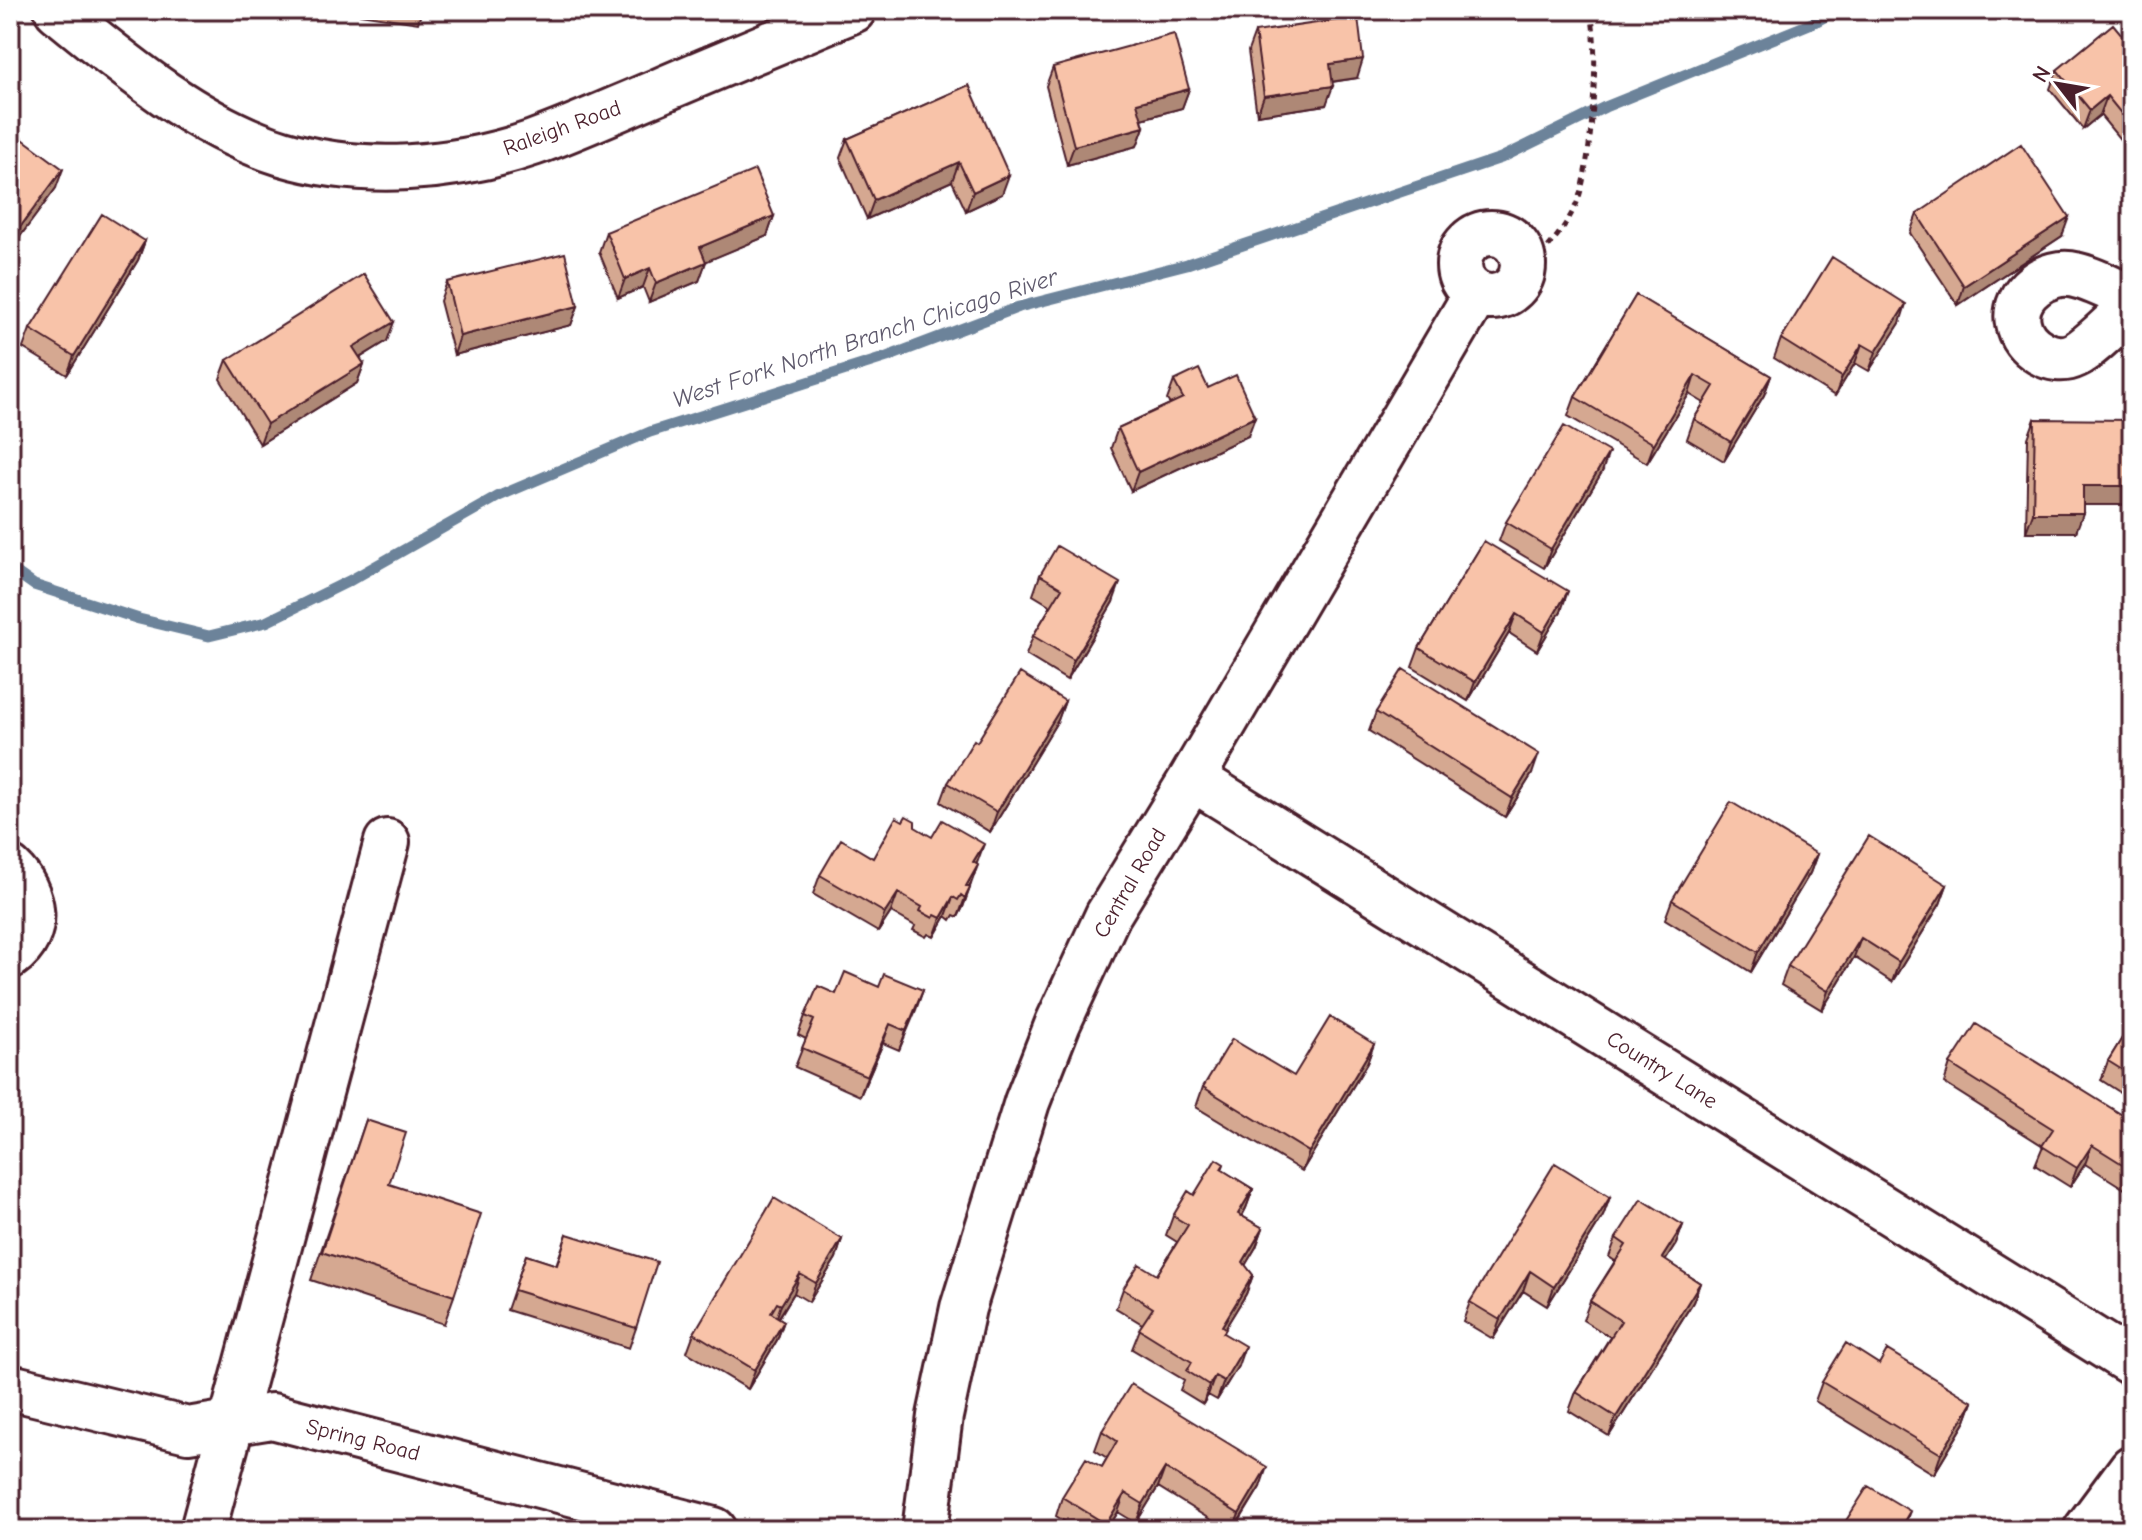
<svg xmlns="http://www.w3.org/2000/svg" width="2142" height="1540" font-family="'Comic Neue',sans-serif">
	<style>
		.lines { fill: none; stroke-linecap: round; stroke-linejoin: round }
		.stream { stroke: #6c839a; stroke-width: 11 }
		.minor-casing { stroke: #4a1f2b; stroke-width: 50 }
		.path { stroke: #4a1f2b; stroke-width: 5; stroke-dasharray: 6 6; stroke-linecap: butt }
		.minor { stroke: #fff; stroke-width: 44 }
		.wall { fill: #d5a891; stroke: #4a1f2b; stroke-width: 2 }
		.shaded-wall { fill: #ae8876; stroke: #4a1f2b; stroke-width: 2 }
		.building { fill: #f8c3a9; stroke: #4a1f2b; stroke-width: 2 }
		.labels { text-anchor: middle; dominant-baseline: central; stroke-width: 8; stroke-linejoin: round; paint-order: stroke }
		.street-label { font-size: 22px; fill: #4a1f2b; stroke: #fff }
		.water-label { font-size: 24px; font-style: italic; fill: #5e596c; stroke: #fff }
	</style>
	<rect width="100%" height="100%" fill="#fff"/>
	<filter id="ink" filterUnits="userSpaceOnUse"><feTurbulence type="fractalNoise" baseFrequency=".0125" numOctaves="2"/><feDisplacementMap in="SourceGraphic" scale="16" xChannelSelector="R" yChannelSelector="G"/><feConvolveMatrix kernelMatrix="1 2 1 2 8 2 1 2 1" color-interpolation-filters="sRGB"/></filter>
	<g filter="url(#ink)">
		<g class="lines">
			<!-- stream -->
			<path class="stream" d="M10,568L34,585L139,619L209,636L266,622L351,580L499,496L650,432L887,357L1019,307L1187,264L1501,158L1605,107L1817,21L1837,10"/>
			<!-- minor casing -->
			<g class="minor-casing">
				<path id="minor" d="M57,10C124,65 198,127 282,153C362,177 455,170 533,143C575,128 616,109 657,92C722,64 788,37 853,10
					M1459 265a32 32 0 1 1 64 0a32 32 0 1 1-64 0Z
					M2132,298C2114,291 2094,279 2075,275C2048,268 2012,293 2018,323C2022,347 2053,366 2075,355C2091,347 2117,319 2132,307
					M1192,778L2132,1363
					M10,869C35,892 42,934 10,956
					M10,1387L188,1430L272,1416L714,1530
					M203,1530L387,842
					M925,1530L940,1416L963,1308L1027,1102L1058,1023L1108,915L1192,778L1476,294
					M2086,1530L2132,1468"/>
			</g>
			<!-- path -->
			<path class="path" d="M1523,273C1545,252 1563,232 1576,205C1591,172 1601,45 1590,10"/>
			<!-- minor -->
			<use href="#minor" class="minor"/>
		</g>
		<!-- wall -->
		<path class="wall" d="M334,10H422L418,23Z
			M1255,32L1357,78L1332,82L1326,105L1257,115L1248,51Z
			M2132,47V154L2100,115L2083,129L2050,89L2057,70Z
			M1053,67L1189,89L1182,108L1142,119L1144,127L1137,146L1067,165L1046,86Z
			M969,85L1002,194L966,211L952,181L867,219L840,158L847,139Z
			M10,150L56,188L10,250Z
			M1917,214L2062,236L1958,305L1910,233Z
			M774,216L767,236L706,261L699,281L649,302L643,287L618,298L599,252L606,232Z
			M145,241L138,260L67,375L23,348L30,329Z
			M447,282L578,306L571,325L454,355L440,301Z
			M1636,295L1771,376L1764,395L1724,461L1687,439L1694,419L1704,403L1689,394L1647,463L1568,416L1575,397Z
			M1900,323L1869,371L1855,363L1835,396L1774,358L1781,339Z
			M387,341L360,358L364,364L357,383L260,444L220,379L227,360Z
			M1174,381L1208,388L1248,436L1131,491L1111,448L1118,428L1170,404L1167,400Z
			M2035,419L2083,505L2076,532H2026L2028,438Z
			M1602,472L1544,568L1499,541L1506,522Z
			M1484,541L1561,611L1537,651L1509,633L1468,701L1412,667L1419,648Z
			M1040,575L1113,602L1067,680L1026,655L1033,636L1051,606L1033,595Z
			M1065,701L1058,720L990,832L941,802L948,783Z
			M1376,712L1532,774L1505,817L1369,731Z
			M915,827L971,884L963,907L958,917L954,915L951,920L946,916L934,937L928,934L926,937L913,930L915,926L891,912L878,932L813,894L820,875L873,858Z
			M1817,854L1810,873L1751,972L1665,919L1672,900Z
			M1947,885L1940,904L1892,982L1854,957L1822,1010L1781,985L1788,966Z
			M879,987L923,990L899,1050L883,1043L860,1096L795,1067L806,1039L798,1035L805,1016L836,994Z
			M2132,1022V1100L2101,1080L2108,1061Z
			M1374,1044L1367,1063L1302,1171L1196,1107L1203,1087L1294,1076Z
			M1950,1064L2132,1121L2131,1193L2085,1164L2070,1187L2035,1165L2043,1146L1944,1083Z
			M366,1120L389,1184L454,1296L444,1324L311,1280Z
			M1224,1164L1222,1170L1253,1189L1246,1208L1242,1216L1263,1228L1256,1247L1245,1265L1253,1275L1246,1294L1225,1328L1224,1334L1238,1366L1217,1400L1208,1395L1203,1404L1180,1390L1184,1380L1132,1349L1142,1324L1116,1308L1123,1289L1157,1275L1177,1242L1166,1235L1173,1216Z
			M1610,1197L1603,1216L1547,1306L1523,1291L1493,1339L1463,1321L1470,1302Z
			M1683,1225L1676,1244L1665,1261L1700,1283L1693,1302L1609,1436L1569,1411L1576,1392L1610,1337L1583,1320L1590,1301L1615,1261L1609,1257L1616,1238Z
			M567,1234L636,1328L629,1348L507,1310L526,1255L556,1265Z
			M842,1239L836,1258L809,1302L794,1293L779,1318L784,1321L777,1340L748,1389L687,1352L694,1333Z
			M1879,1364L1973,1402L1966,1421L1934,1474L1815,1401L1822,1382Z
			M1102,1431L1260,1487L1234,1530H1227L1158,1487L1136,1523L1118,1512L1107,1530H1078L1056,1516L1062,1497L1102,1467L1107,1458L1095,1450Z"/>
		<!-- shaded-wall -->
		<path class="shaded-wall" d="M1363,59L1357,78L1323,83L1330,64Z
			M1333,86L1326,105L1257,115L1264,96Z
			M1189,89L1182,108L1130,122L1137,103Z
			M2107,96L2100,115L2083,129L2090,110Z
			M1144,127L1137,146L1067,165L1074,146Z
			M959,162L952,181L867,219L874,200Z
			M63,169L56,188L10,250L15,234Z
			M1009,175L1002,194L966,211L973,192Z
			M774,216L767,236L693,267L700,247Z
			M2069,217L2062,236L1958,305L1964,286Z
			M145,241L138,260L67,375L74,356Z
			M706,262L699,281L649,302L656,283Z
			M650,268L643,287L618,298L625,279Z
			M1906,304L1900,323L1869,371L1876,352Z
			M578,306L571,325L454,355L460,336Z
			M394,322L387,341L346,366L353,347Z
			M1862,344L1855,363L1835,396L1842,377Z
			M364,364L357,383L260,444L267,424Z
			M1695,375L1689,394L1647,463L1654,444Z
			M1771,376L1764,395L1724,461L1731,442Z
			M1255,417L1248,436L1131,491L1138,472Z
			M1609,452L1602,472L1544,568L1551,549Z
			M2083,486H2132V505H2076Z
			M2033,513H2083L2076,532H2026Z
			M1120,583L1113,602L1067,680L1074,660Z
			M1568,591L1561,611L1537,651L1544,632Z
			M1516,614L1509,633L1468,701L1475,682Z
			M1065,701L1058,720L990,832L997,812Z
			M1539,754L1532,774L1505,817L1512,798Z
			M984,844L977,863L966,881L973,862Z
			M1817,854L1810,873L1751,972L1758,952Z
			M978,865L971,884L963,897L966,886Z
			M1947,885L1940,904L1892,982L1899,962Z
			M970,888L963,907L958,917L965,898Z
			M898,893L891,912L878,932L885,913Z
			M953,897L946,916L934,937L941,918Z
			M1861,938L1854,957L1822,1010L1828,991Z
			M923,990L916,1010L899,1050L906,1031Z
			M890,1024L883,1043L860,1096L867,1076Z
			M1374,1044L1367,1063L1302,1171L1309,1152Z
			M2092,1145L2085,1164L2070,1187L2077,1168Z
			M1253,1189L1246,1208L1232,1233L1238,1214Z
			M1610,1197L1603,1216L1547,1306L1554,1287Z
			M1683,1225L1676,1244L1655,1277L1662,1258Z
			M1263,1228L1256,1247L1236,1281L1243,1262Z
			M842,1239L836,1258L809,1302L816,1283Z
			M1530,1271L1523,1291L1493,1339L1500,1320Z
			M800,1274L794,1293L774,1325L781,1305Z
			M1253,1275L1246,1294L1215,1345L1222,1326Z
			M1700,1283L1693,1302L1609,1436L1616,1417Z
			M784,1321L777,1340L748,1389L755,1370Z
			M1245,1346L1238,1366L1217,1400L1224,1381Z
			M1215,1376L1208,1395L1203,1404L1209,1385Z
			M1973,1402L1966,1421L1934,1474L1941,1454Z
			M1267,1467L1260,1487L1233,1530L1239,1514Z
			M1165,1468L1158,1487L1136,1523L1143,1504Z
			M1125,1493L1118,1512L1107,1530H1104L1106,1524Z
			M1910,1511L1903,1530H1899Z"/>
		<!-- building -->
		<path class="building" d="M1358,17L1363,59L1330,64L1333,86L1264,96L1255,32Z
			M2113,24L2132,47V127L2107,96L2090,110L2057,70Z
			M1174,34L1189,89L1137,103L1144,127L1074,146L1053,67Z
			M969,85L1009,175L973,192L959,162L874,200L847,139Z
			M20,137L63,169L15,234L10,230V150Z
			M2021,144L2069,217L1964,286L1917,214Z
			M755,170L774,216L700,247L706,262L656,283L650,268L625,279L606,232Z
			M102,214L145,241L74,356L30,329Z
			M565,253L578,306L460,336L447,282Z
			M1832,257L1906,304L1876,352L1862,344L1842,377L1781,339Z
			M364,274L394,322L353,347L364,364L267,424L227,360Z
			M1636,295L1771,376L1731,442L1694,419L1714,386L1695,375L1654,444L1575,397Z
			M1199,369L1208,388L1236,375L1255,417L1138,472L1118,428L1183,398L1174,381Z
			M2035,419L2132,420V486H2083V513H2033Z
			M1564,426L1609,452L1551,549L1506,522Z
			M1484,541L1568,591L1544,632L1516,614L1475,682L1419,648Z
			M1057,546L1120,583L1074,660L1033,636L1062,588L1040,575Z
			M1403,669L1539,754L1512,798L1376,712Z
			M1020,673L1065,701L997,812L948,783L974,740L977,742Z
			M1731,802L1817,854L1758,952L1672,900Z
			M906,816L915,821V827L932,837L942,820L984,844L973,862L978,865L966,886L970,888L965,898L961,895L958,900L953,897L941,918L935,915L933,918L920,911L922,907L898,893L885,913L820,875L841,839L873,858L896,817L903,821Z
			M1869,836L1947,885L1899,962L1861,938L1828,991L1788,966Z
			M845,972L879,987L884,974L923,990L906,1031L890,1024L867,1076L802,1048L814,1020L805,1016L818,986L836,994Z
			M1330,1017L1374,1044L1309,1152L1203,1087L1232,1039L1294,1076Z
			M2132,1022V1076L2108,1061Z
			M1976,1024L2132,1121V1170L2092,1145L2077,1168L2042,1146L2053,1129L1950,1064Z
			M366,1120L406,1133L389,1184L481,1214L454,1296L322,1252Z
			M1216,1159L1224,1164L1221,1169L1253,1189L1238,1214L1263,1228L1243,1262L1253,1275L1222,1326L1226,1329L1223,1333L1245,1346L1224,1381L1215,1376L1209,1385L1187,1371L1192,1362L1139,1329L1153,1308L1123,1289L1139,1264L1157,1275L1188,1225L1173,1216L1188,1191L1194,1195Z
			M1555,1163L1610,1197L1554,1287L1530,1271L1500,1320L1470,1302Z
			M774,1198L842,1239L816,1283L800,1274L781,1305L777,1303L771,1313L784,1321L755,1370L694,1333Z
			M1641,1199L1683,1225L1662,1258L1700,1283L1616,1417L1576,1392L1621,1321L1590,1301L1626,1245L1616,1238Z
			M567,1234L657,1262L636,1328L514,1290L526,1255L557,1265Z
			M1846,1343L1879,1364L1887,1350L1973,1402L1941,1454L1822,1382Z
			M1131,1384L1267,1467L1239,1514L1165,1468L1143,1504L1125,1493L1106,1524L1062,1497L1086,1458L1102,1467L1117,1441L1102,1431Z
			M1868,1486L1910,1511L1899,1530H1840Z
			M1818,1521L1833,1530H1812Z"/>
	</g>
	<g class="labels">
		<!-- street labels -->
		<g class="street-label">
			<text transform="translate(562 128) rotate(-20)">Raleigh Road</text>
			<text transform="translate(1130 883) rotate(-60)">Central Road</text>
			<text transform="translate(1662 1070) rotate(32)">Country Lane</text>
			<text transform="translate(363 1440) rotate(14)">Spring Road</text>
		</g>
		<!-- water labels -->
		<g class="water-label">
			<text transform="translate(865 338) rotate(-18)">West Fork North Branch Chicago River</text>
		</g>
	</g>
	<!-- margin -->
	<rect width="2142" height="1540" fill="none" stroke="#fff" stroke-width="40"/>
	<rect x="20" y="20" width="2102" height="1500" fill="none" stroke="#4a1f2b" stroke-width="3" filter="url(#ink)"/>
	<!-- north arrow -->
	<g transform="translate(2058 84) rotate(301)" stroke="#ffffff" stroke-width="6" paint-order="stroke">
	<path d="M0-6L14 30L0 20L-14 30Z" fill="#4a1f2b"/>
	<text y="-12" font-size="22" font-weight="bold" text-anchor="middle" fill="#4a1f2b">N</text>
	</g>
</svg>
